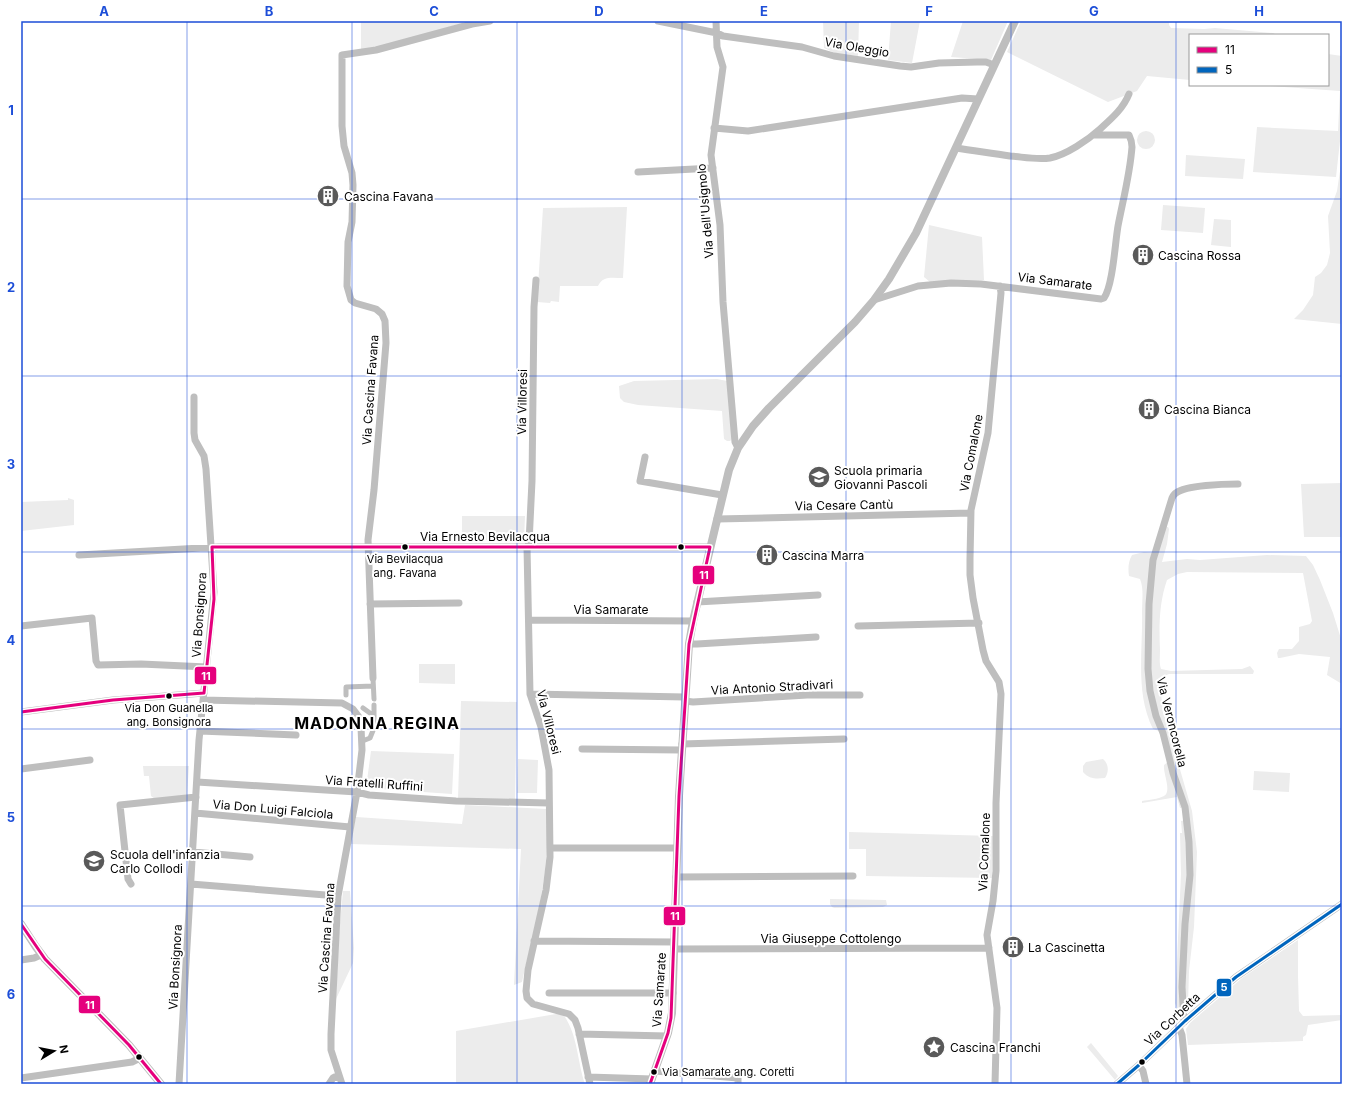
<svg xmlns="http://www.w3.org/2000/svg" width="1363" height="1105" font-family="Inter,sans-serif">
	<style>
		.green { fill: #ececec }
		.lines { fill: none; stroke-linecap: round; stroke-linejoin: round }
		.pedestrian { stroke: #bebebe; stroke-width: 5 }
		.minor { stroke: #bebebe; stroke-width: 7 }
		.tertiary { stroke: #bebebe; stroke-width: 8 }
		.bus-1-casing { stroke: #fff; stroke-width: 6 }
		.bus-2-casing { stroke: #fff; stroke-width: 6 }
		.bus-1 { stroke: #e5007d; stroke-width: 3 }
		.bus-2 { stroke: #0065bd; stroke-width: 3 }
		.grid { fill: none; stroke: #1d4ed8; stroke-width: 1; stroke-opacity: 0.55 }
		.bus-dot { fill: #000; stroke: #fff; stroke-width: 1.5 }
		.labels { text-anchor: middle; dominant-baseline: central; stroke-width: 4; stroke-linejoin: round; paint-order: stroke }
		.bus-label { font-size: 11px; fill: #000; stroke: #fff }
		.street-label { font-size: 12px; fill: #000; stroke: #fff }
		.poi-label { font-size: 12px; fill: #000; stroke: #fff; text-anchor: start }
		.district-label { font-size: 16px; font-weight: bold; letter-spacing: 1px; fill: #000; stroke: #fff }
		.line-badge { stroke: #fff; stroke-width: 1.5 }
		.badge-label { font-size: 11px; text-anchor: middle; font-weight: bold; fill: #fff }
		.neatline { fill: none; stroke: #1d4ed8; stroke-width: 1.5 }
		.grid-label { font-size: 13px; text-anchor: middle; font-weight: bold; fill: #1d4ed8 }
	</style>
	<rect width="100%" height="100%" fill="#fff"/>
	<!-- green -->
	<path class="green" d="M361,21H463V23L361,52Z
		M823,21H859L858,56L835,53L824,48Z
		M891,21H920L912,63L888,60Z
		M963,21H1008L991,60L951,57Z
		M1021,21H1169V25L1171,28L1204,29L1215,28L1273,33L1277,35H1190V80L1147,76L1137,91L1108,102L1007,52Z
		M1328,54L1342,56V131L1341,132L1336,177L1253,172L1257,127L1338,131L1340,91L1258,85H1328Z
		M1137 140a9 9 0 1 1 18 0a9 9 0 1 1-18 0Z
		M1186,155L1245,159L1243,179L1185,176Z
		M1342,158V324L1294,319L1303,310L1313,295L1315,277L1321,273L1327,265L1330,253L1328,216L1337,191Z
		M1163,205L1205,208L1203,233L1161,230Z
		M627,207L623,278C613,278 603,275 598,286H560L559,302L551,301L550,303L537,302L543,208Z
		M1214,219L1231,220V247L1211,245Z
		M929,225L982,237L984,280L930,282L924,277Z
		M717,379L727,381L732,439L730,441H727L724,439L722,411L638,405L624,402L620,398L619,386L634,381Z
		M1342,483V537H1304L1301,484Z
		M68,498L74,500V525L21,531V502L68,500Z
		M462,516H525L524,540H471L462,532Z
		M1166,527H1168L1169,529L1167,544L1162,562L1187,559L1200,560L1267,555L1306,556L1313,565L1320,580L1333,613L1342,642V684L1327,675L1330,657L1299,654L1280,658H1278L1277,653L1279,649H1292L1299,641V627L1310,624L1312,621L1303,573L1187,572L1178,574L1167,580C1159,603 1159,627 1160,650C1160,657 1159,663 1161,669L1171,671L1242,669L1250,666L1254,671L1253,674H1169L1161,677L1160,682L1163,713L1169,725L1175,746L1179,766L1192,811L1197,852L1194,927L1189,971L1188,1004L1186,1007L1179,1010L1177,1008L1175,1003L1181,874L1180,833H1182L1181,821L1187,820L1186,807L1180,808L1177,797L1142,803V801C1149,800 1158,799 1164,796C1172,791 1163,774 1164,765L1169,761L1159,731L1153,729C1135,693 1143,651 1142,612C1142,601 1144,589 1140,579L1129,576C1128,569 1128,562 1132,555L1144,552L1158,553Z
		M419,664H455V684L419,683Z
		M461,701L517,702L515,800L458,799Z
		M371,751L454,754L452,794L366,788Z
		M518,759L538,760L537,793H517Z
		M1103,759C1109,764 1109,772 1105,778C1096,779 1089,779 1083,772V766L1086,762Z
		M143,766H189L187,795L155,799L151,796L149,776H144Z
		M1254,771L1290,773L1289,792L1253,790Z
		M465,805L546,809C552,868 535,925 522,982L514,985L521,849L350,844L356,817L462,824Z
		M849,832L993,836L992,878L866,876V849H849Z
		M343,891H350L354,948L353,963L336,999L339,934Z
		M830,899L886,900L887,905L883,907L834,908L832,907L830,904Z
		M1298,940V976L1299,1011L1303,1016L1342,1015V1020L1308,1025L1306,1035L1303,1037V1041L1188,1045L1186,1029L1190,1023L1242,978Z
		M562,1013C578,1033 577,1061 585,1084H456V1031Z
		M1091,1043L1118,1076L1115,1080L1087,1047Z"/>
	<g class="lines">
		<!-- pedestrian -->
		<path class="pedestrian" d="M373,678L374,699
			M346,695V687L373,686
			M363,708L374,716
			M365,740L370,738L374,728V705"/>
		<!-- minor -->
		<path class="minor" d="M658,21L717,33L723,36L802,47L834,56L900,66L911,67L939,63L977,62H986L994,65
			M716,21L717,47L723,67L711,155L720,225L723,302L735,442L738,448
			M714,128L748,131L962,98L978,99
			M956,148C974,151 992,153 1010,156C1023,157 1037,160 1050,158C1066,155 1088,140 1100,129C1111,119 1123,109 1129,94
			M638,172L713,168
			M536,280L534,307L532,481L529,543L527,547L530,694L541,727L549,770L550,857L546,890L528,970L526,991L527,998L533,1004L569,1014L575,1020L578,1028L590,1084
			M874,300L918,286L951,283L981,284L1101,299L1104,298C1113,285 1115,243 1118,226C1123,200 1130,174 1132,147C1132,143 1131,139 1129,135H1093
			M645,457L640,481L722,495
			M717,519L971,513
			M79,555L218,547H710
			M697,602L818,595
			M370,604L459,603
			M529,620L693,621
			M21,626L92,618L96,661L98,665L141,664L207,667
			M858,626L979,623
			M689,644H697L816,637
			M373,678L368,540L374,490L386,343L385,321L382,314L376,309L355,303L351,300L347,286L348,242L352,222L353,185L352,173L344,146L342,126V55L376,50L472,24L490,21
			M530,694L685,697
			M203,700L342,703L353,709L359,717L361,727L362,750L357,792L338,896L331,1034V1050L342,1084
			M685,701L693,702L807,695H860
			M21,712L113,700L204,693
			M200,731L296,735
			M682,744L844,739
			M582,749L681,750
			M21,769L90,760
			M197,782L357,792L369,795L456,801L549,803
			M195,813L350,827
			M550,848H677
			M193,852L250,857
			M676,877L853,876
			M131,884L128,879L120,805L196,797
			M191,884L338,896
			M534,941L674,942
			M674,949L989,948
			M21,960L34,958L41,955
			M549,993H673
			M1184,1022L1182,987L1185,924L1190,875L1189,842L1185,807L1173,773L1163,733L1156,716L1150,691L1148,669L1149,604L1153,560L1172,498C1173,496 1174,494 1176,493C1186,485 1225,484 1238,484
			M1179,1027L1182,1035L1187,1084
			M579,1034L667,1036
			M1139,1065L1143,1071L1146,1084
			M655,1071L738,1078V1084
			M588,1077L652,1079
			M21,1078L132,1062L140,1058
			M179,1084L199,740L214,592L206,469L204,456L195,440L194,433V397
			M329,1084L333,1078L339,1075
			M995,1084L997,1008L987,935L993,901L996,871V803L1001,694L999,682L986,661L983,650L973,598L970,575V559L971,510L988,433L1001,293L1000,286
			M1117,1084L1139,1065L1185,1021L1236,977L1342,904"/>
		<!-- tertiary -->
		<path class="tertiary" d="M21,924L36,947L45,959L129,1045L161,1084
			M650,1084L668,1033L672,1013L679,796L689,644L693,621L705,570L729,470L738,448L753,426L769,408L855,322L874,300L889,279L916,233L1015,21"/>
		<!-- bus-1 casing -->
		<g class="bus-1-casing">
			<path id="bus-1" d="M21,712L113,700L204,693L214,599L212,547H710L689,644L679,796L671,1018L668,1033L650,1084
				M21,924L45,959L129,1045L161,1084"/>
		</g>
		<!-- bus-2 casing -->
		<g class="bus-2-casing">
			<path id="bus-2" d="M1117,1084L1139,1065L1185,1021L1236,977L1342,904"/>
		</g>
		<!-- bus-1 -->
		<use href="#bus-1" class="bus-1"/>
		<!-- bus-2 -->
		<use href="#bus-2" class="bus-2"/>
	</g>
	<!-- grid -->
	<path class="grid" d="M187,21V1084M352,21V1084M517,21V1084M682,21V1084M846,21V1084M1011,21V1084M1176,21V1084M21,199H1342M21,376H1342M21,552H1342M21,729H1342M21,906H1342"/>
	<!-- icons -->
	<defs>
		<g id="building-disc" transform="scale(1.15)"><circle r="9.5" fill="#595959" stroke="#fff"/><path d="M-4-6H4V6H1V3H-1V6H-4ZM-2.5-4.3h1.7v1.8h-1.7ZM.8-4.3h1.7v1.8H.8ZM-2.5-1h1.7V.8h-1.7ZM.8-1h1.7V.8H.8Z" fill="#fff"/></g>
		<g id="school-disc" transform="scale(1.15)"><circle r="9.5" fill="#595959" stroke="#fff"/><path d="M0-5L7-2L0 1L-7-2ZM-4 1L0 2.5L4 1V4Q0 6-4 4Z" fill="#fff"/></g>
		<g id="sight-disc" transform="scale(1.15)"><circle r="9.5" fill="#595959" stroke="#fff"/><path d="M0-6L1.8-2.2L6-1.7L2.9 1.2L3.7 5.4L0 3.3L-3.7 5.4L-2.9 1.2L-6-1.7L-1.8-2.2Z" fill="#fff"/></g>
	</defs>
	<g fill-rule="evenodd">
		<use href="#building-disc" x="328" y="196"/>
		<use href="#building-disc" x="1143" y="255"/>
		<use href="#building-disc" x="1149" y="409"/>
		<use href="#school-disc" x="819" y="477"/>
		<use href="#building-disc" x="767" y="555"/>
		<use href="#school-disc" x="94" y="861"/>
		<use href="#building-disc" x="1013" y="947"/>
		<use href="#sight-disc" x="934" y="1047"/>
	</g>
	<!-- markers -->
	<g class="bus-dot">
		<circle cx="405" cy="547" r="3.5"/>
		<circle cx="681" cy="547" r="3.5"/>
		<circle cx="169" cy="696" r="3.5"/>
		<circle cx="139" cy="1057" r="3.5"/>
		<circle cx="1142" cy="1062" r="3.5"/>
		<circle cx="654" cy="1072" r="3.5"/>
	</g>
	<g class="labels">
		<!-- bus labels -->
		<g class="bus-label">
			<text x="405" y="559">Via Bevilacqua<tspan x="405" dy="14">ang. Favana</tspan></text>
			<text x="169" y="708">Via Don Guanella<tspan x="169" dy="14">ang. Bonsignora</tspan></text>
			<text x="662" y="1072" text-anchor="start">Via Samarate ang. Coretti</text>
		</g>
		<!-- street labels -->
		<g class="street-label">
			<text transform="translate(857 47) rotate(10)">Via Oleggio</text>
			<text transform="translate(705 211) rotate(-95)">Via dell'Usignolo</text>
			<text transform="translate(1055 281) rotate(7)">Via Samarate</text>
			<text transform="translate(370 390) rotate(-86)">Via Cascina Favana</text>
			<text transform="translate(522 402) rotate(-89)">Via Villoresi</text>
			<text transform="translate(971 453) rotate(-79)">Via Comalone</text>
			<text transform="translate(844 505) rotate(-1)">Via Cesare Cantù</text>
			<text x="485" y="536">Via Ernesto Bevilacqua</text>
			<text x="611" y="609">Via Samarate</text>
			<text transform="translate(199 615) rotate(-86)">Via Bonsignora</text>
			<text transform="translate(772 687) rotate(-3)">Via Antonio Stradivari</text>
			<text transform="translate(549 722) rotate(76)">Via Villoresi</text>
			<text transform="translate(1172 722) rotate(76)">Via Veroncorella</text>
			<text transform="translate(374 783) rotate(4)">Via Fratelli Ruffini</text>
			<text transform="translate(273 809) rotate(5)">Via Don Luigi Falciola</text>
			<text transform="translate(984 852) rotate(-88)">Via Comalone</text>
			<text transform="translate(326 938) rotate(-86)">Via Cascina Favana</text>
			<text x="831" y="938">Via Giuseppe Cottolengo</text>
			<text transform="translate(175 967) rotate(-87)">Via Bonsignora</text>
			<text transform="translate(659 990) rotate(-86)">Via Samarate</text>
			<text transform="translate(1172 1019) rotate(-43)">Via Corbetta</text>
		</g>
		<!-- poi labels -->
		<g class="poi-label">
			<text x="344" y="196">Cascina Favana</text>
			<text x="1158" y="255">Cascina Rossa</text>
			<text x="1164" y="409">Cascina Bianca</text>
			<text x="834" y="470">Scuola primaria<tspan x="834" dy="14">Giovanni Pascoli</tspan></text>
			<text x="782" y="555">Cascina Marra</text>
			<text x="110" y="854">Scuola dell'infanzia<tspan x="110" dy="14">Carlo Collodi</tspan></text>
			<text x="1028" y="947">La Cascinetta</text>
			<text x="950" y="1047">Cascina Franchi</text>
		</g>
		<!-- district labels -->
		<g class="district-label">
			<text x="377" y="723">MADONNA REGINA</text>
		</g>
	</g>
	<g class="line-badge">
		<rect x="692" y="565" width="23" height="20" rx="4" fill="#e5007d"/>
		<rect x="194" y="666" width="23" height="19" rx="4" fill="#e5007d"/>
		<rect x="663" y="906" width="23" height="20" rx="4" fill="#e5007d"/>
		<rect x="1216" y="978" width="16" height="19" rx="4" fill="#0065bd"/>
		<rect x="78" y="995" width="23" height="19" rx="4" fill="#e5007d"/>
	</g>
	<g class="badge-label">
		<text x="704" y="579">11</text>
		<text x="206" y="680">11</text>
		<text x="675" y="920">11</text>
		<text x="1224" y="991">5</text>
		<text x="90" y="1009">11</text>
	</g>
	<!-- border -->
	<rect width="1363" height="1105" fill="none" stroke="#ffffff" stroke-width="44"/>
	<!-- legend -->
	<rect x="1189" y="34" width="140" height="52" fill="#ffffff" stroke="#999999"/>
	<rect x="1197" y="47" width="20" height="6" fill="#e5007d" stroke="#999999"/>
	<text x="1225" y="54" font-size="12" fill="#000000">11</text>
	<rect x="1197" y="67" width="20" height="6" fill="#0065bd" stroke="#999999"/>
	<text x="1225" y="74" font-size="12" fill="#000000">5</text>
	<!-- north arrow -->
	<g transform="translate(54 1051) rotate(80)" stroke="#ffffff" stroke-width="3" paint-order="stroke">
	<path d="M0-3L7 15L0 10L-7 15Z" fill="#000000"/>
	<text y="-6" font-size="11" font-weight="bold" text-anchor="middle" fill="#000000">N</text>
	</g>
	<rect x="22" y="22" width="1319" height="1061" class="neatline"/>
	<g class="grid-label">
		<text x="104" y="16">A</text>
		<text x="269" y="16">B</text>
		<text x="434" y="16">C</text>
		<text x="599" y="16">D</text>
		<text x="764" y="16">E</text>
		<text x="929" y="16">F</text>
		<text x="1094" y="16">G</text>
		<text x="1259" y="16">H</text>
		<text x="11" y="115">1</text>
		<text x="11" y="292">2</text>
		<text x="11" y="469">3</text>
		<text x="11" y="645">4</text>
		<text x="11" y="822">5</text>
		<text x="11" y="999">6</text>
	</g>
</svg>
